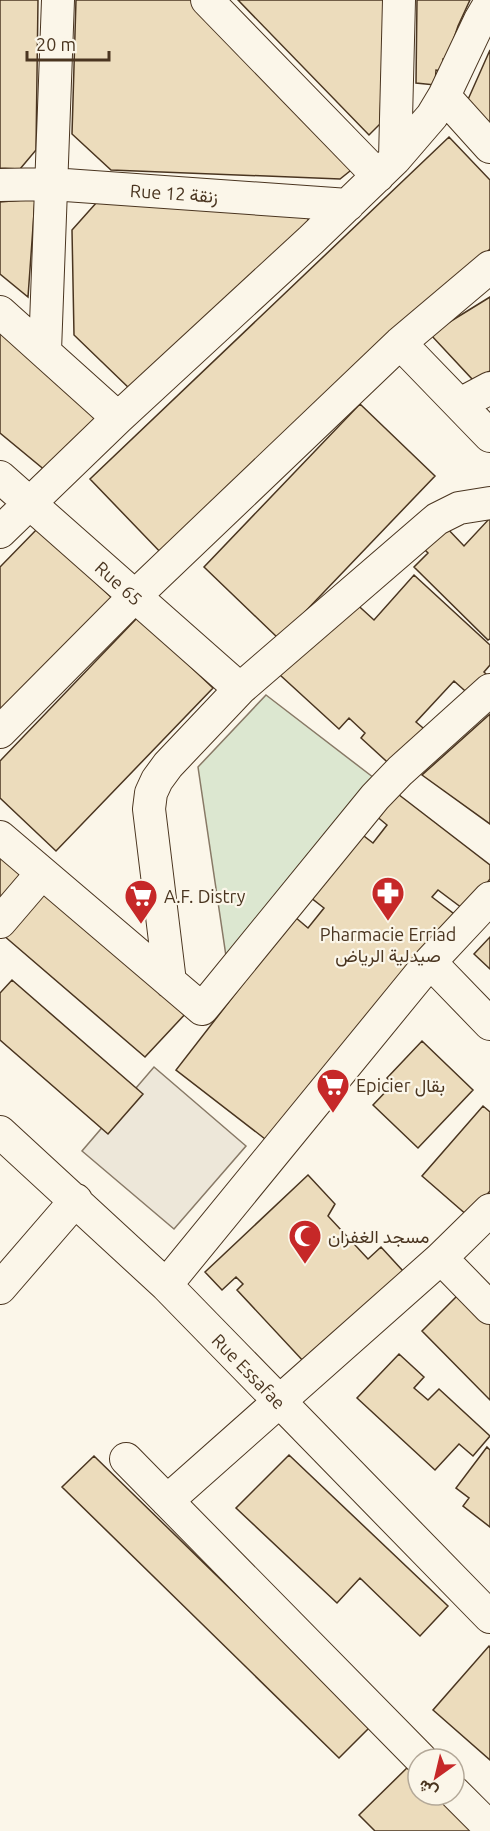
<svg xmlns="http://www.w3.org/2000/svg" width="490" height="1831" font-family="Ubuntu,Vazirmatn,sans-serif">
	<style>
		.green { fill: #dce7d0; stroke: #887966; stroke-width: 1.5 }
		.parking { fill: #ede7d9; stroke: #887966; stroke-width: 1.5 }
		.building { fill: #ecdcbc; stroke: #4a3520; stroke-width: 1.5 }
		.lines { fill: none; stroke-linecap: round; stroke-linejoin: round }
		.minor-casing { stroke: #4a3520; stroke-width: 34 }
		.minor { stroke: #fbf6e9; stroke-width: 32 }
		.labels { text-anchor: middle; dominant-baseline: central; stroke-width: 4.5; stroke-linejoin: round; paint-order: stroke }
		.street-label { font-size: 18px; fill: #4a3520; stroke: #fbf6e9 }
		.poi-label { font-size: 18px; fill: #4a3520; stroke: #fbf6e9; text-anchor: start }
	</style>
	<rect width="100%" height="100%" fill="#fbf6e9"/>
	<!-- green -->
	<path class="green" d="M266,695L378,781L226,956L198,767Z"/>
	<!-- parking -->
	<path class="parking" d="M154,1067L246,1146L174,1229L82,1151Z"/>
	<!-- building -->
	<path class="building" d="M0,0H38L36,150L20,169L0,168Z
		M76,0H193L355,167L340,179L111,170L72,134Z
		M238,0H384L380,124L369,135Z
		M417,0H470L458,26L447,59H443V71L436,70L435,85L416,83Z
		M490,50V128L466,104Z
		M449,137L490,180V249L165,557L90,479Z
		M35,199L28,297L0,274V202Z
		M97,202L309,217L304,232L130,389L74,335L72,230Z
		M490,297V371L473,380L430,334Z
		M0,329L105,418L52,476L0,433Z
		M360,404L435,476L279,639L204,567Z
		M490,518V639L488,640L414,567L428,553L423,548L445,526L464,546Z
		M38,528L113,599L0,717V567Z
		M414,575L490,645V665L484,672L490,678L473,698L454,681L416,722L429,733L396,770L361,738L365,733L349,718L339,729L280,675L351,599L374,620Z
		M138,617L213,688L56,851L0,798V761Z
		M490,714V824L422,775Z
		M394,791L490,865V879L466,911L438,890L432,897L458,917L278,1149L176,1070L295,917L308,928L324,908L310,897L360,833L373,843L387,825L375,815Z
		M0,854L26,876L0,906Z
		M45,886L188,1011L145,1057L3,935Z
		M490,937V969L474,954Z
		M12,980L143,1094L108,1134L0,1040V993Z
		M422,1041L473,1090L418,1148L373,1105L393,1084L387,1078Z
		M483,1106L490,1112V1191L468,1216L422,1176Z
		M308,1175L335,1204L328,1216L368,1259L381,1247L403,1271L305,1363L237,1290L243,1284L236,1277L222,1290L205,1272Z
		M462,1291L490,1319V1400L422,1331Z
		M399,1354L424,1377L414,1388L428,1400L439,1389L490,1436L473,1456L459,1444L435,1470L357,1398Z
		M487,1447L490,1450V1527L463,1506L469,1498L456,1488Z
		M289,1455L448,1606L420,1636L360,1578L337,1603L236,1508Z
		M94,1456L371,1726L339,1758L62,1487Z
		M489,1646L490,1648V1760L433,1710Z
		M412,1763L418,1768V1795H446L480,1831H375L359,1815Z"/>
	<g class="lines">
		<!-- minor casing -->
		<g class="minor-casing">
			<path id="minor" d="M207,0L378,176
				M444,96L490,147
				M395,159L399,0
				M0,185L51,184L348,205
				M0,312L118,418
				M400,343L490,436
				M45,351L58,0
				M460,404L490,388
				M0,477L240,689
				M0,532L118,418L311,240L395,159L432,116L444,96L480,20L490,3
				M0,732L134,597L400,343L490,267
				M0,837L202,1009L375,797L400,771L490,690
				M0,922L42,873
				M430,962L490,1024
				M170,982L149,809L151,793L157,780L168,765L240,689L437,519L459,508L490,503
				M0,1132L166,1285L490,1617
				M441,1258L490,1308
				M166,1285L430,962L490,898
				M0,1288L76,1200
				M126,1459L421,1759
				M167,1501L441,1258L490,1210
				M454,1792L490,1828"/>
		</g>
		<!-- minor -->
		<use href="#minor" class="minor"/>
	</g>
	<!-- icons -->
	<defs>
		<g id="pharmacy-pin" transform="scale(1.725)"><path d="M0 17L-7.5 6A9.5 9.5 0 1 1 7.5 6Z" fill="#c62828" stroke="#fbf6e9"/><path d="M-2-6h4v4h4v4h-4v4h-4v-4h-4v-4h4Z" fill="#fff"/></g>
		<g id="supermarket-pin" transform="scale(1.725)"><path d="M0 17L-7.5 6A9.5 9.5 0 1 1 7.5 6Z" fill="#c62828" stroke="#fbf6e9"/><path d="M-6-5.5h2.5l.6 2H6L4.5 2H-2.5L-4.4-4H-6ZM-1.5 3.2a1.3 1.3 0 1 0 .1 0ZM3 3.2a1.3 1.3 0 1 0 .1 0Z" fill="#fff"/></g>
		<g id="mosque-pin" transform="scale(1.725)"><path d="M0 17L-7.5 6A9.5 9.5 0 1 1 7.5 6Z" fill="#c62828" stroke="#fbf6e9"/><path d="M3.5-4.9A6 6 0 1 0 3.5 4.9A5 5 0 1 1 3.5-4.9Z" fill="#fff"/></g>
	</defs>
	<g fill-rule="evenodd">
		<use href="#pharmacy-pin" x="388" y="893"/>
		<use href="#supermarket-pin" x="141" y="896"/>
		<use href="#supermarket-pin" x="333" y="1085"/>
		<use href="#mosque-pin" x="305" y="1236"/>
	</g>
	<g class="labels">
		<!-- street labels -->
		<g class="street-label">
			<text transform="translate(174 193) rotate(4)">Rue 12 زنقة</text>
			<text transform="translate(119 583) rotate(42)">Rue 65</text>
			<text transform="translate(249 1371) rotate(46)">Rue Essafae</text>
		</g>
		<!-- poi labels -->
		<g class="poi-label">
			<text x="164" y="896">A.F. Distry</text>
			<text x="388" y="934" text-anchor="middle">Pharmacie Erriad<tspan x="388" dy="21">صيدلية الرياض</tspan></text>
			<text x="356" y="1085">Epicier بقال</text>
			<text x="328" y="1236">مسجد الغفران</text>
		</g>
	</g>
	<!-- north arrow -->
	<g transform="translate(436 1777) rotate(214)"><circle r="28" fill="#fbf6e9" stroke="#b4a999" stroke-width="1.5"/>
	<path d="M0-4.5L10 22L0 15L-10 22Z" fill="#c62828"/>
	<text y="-9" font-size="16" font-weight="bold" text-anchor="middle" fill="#4a3520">ش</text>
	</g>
	<!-- scale -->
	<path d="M27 51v9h82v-9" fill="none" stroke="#4a3520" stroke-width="3"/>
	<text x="36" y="51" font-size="18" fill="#4a3520" stroke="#fbf6e9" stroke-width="4.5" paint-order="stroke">20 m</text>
</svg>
